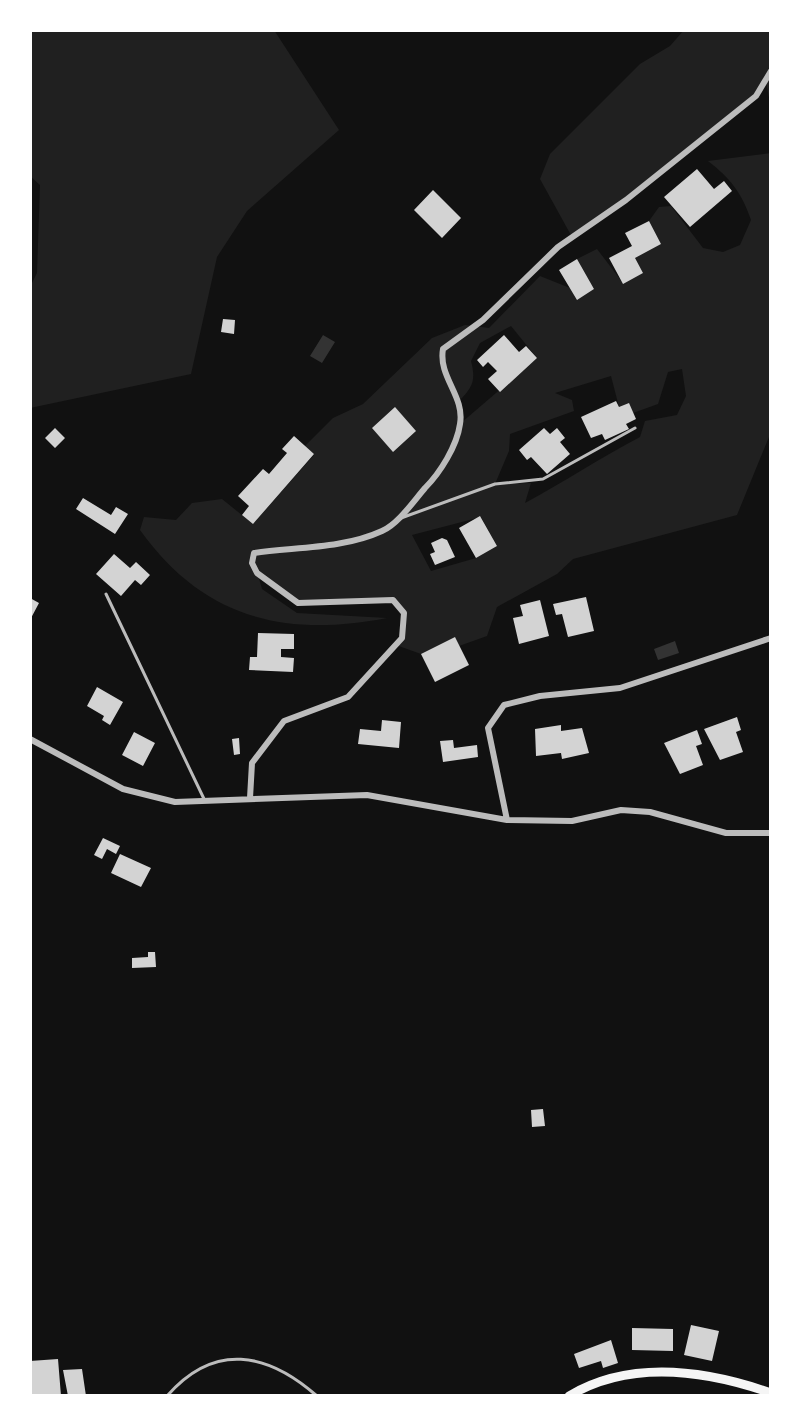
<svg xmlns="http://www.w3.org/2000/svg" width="801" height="1426" font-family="Roboto,sans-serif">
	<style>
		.green { fill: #202020; fill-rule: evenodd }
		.water { fill: #333 }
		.building { fill: #d3d3d3 }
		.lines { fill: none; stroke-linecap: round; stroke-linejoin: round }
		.service { stroke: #bcbcbc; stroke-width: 3 }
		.minor { stroke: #bcbcbc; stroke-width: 6 }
		.secondary { stroke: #f5f5f5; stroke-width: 9 }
	</style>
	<rect width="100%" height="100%" fill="#111"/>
	<!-- green -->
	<path class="green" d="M30,30H274L339,130L247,211L217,257L191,374L30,408V287L37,273L40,185L30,176Z
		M684,30H771V108L766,82L756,96L626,200L572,237L540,179L550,154L640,64L670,46Z
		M771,153V432L737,515L573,559L557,574L497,607L487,636L459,646L455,637L421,654L396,645L402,638L404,613L393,600L298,603L258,575L262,589L297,613L387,618C284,638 203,618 140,530L144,517L176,520L192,503L222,499L253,524L314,455L305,446L333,418L363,404L432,338L465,325L489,328L540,276L570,288L578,299L594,289L577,259L597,249L623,283L635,258L661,244L649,221L659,207L671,206L703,248L723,252L740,245L751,220C742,193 730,178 708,161ZM511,326L537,358L461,423L459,401C473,387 476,380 471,361L480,343ZM682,369L686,396L677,415L645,421L640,437C600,458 564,482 525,503L531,483L495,484L509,451L510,434L574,411L572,400L555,393L611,376L619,407L633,413L658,404L668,372ZM481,517L497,546L476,558L431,571L412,535Z"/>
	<!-- water -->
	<path class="water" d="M323,335L335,342L322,363L310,356Z
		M675,641L679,653L658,660L654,649Z"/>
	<!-- building -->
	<path class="building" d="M697,169L714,189L724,181L732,191L690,227L664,197Z
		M433,190L461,218L442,238L414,210Z
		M649,221L661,244L635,258L643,273L623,284L609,258L632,246L625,233Z
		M577,259L594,289L577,300L559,270Z
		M223,319L235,320L234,334L221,332Z
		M504,335L519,352L526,346L537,358L500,392L488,379L497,371L488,362L483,367L477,360Z
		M616,401L619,407L629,403L636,419L626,424L629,429L605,440L602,434L591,438L581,417Z
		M395,407L416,431L393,452L372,428Z
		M55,428L65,438L55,448L45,438Z
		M544,428L550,434L557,428L565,438L560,442L570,454L547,474L531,457L527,460L519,450Z
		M294,436L314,454L253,524L242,515L249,506L238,496L263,469L269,474L287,453L282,449Z
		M83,498L111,515L116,507L128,514L115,534L76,509Z
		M480,516L497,546L476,558L459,528Z
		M442,538L447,540L455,557L435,565L430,554L435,552L431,543Z
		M114,554L130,568L136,562L150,575L141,585L135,580L121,596L96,574Z
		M586,597L594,631L568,637L562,614L556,615L553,604Z
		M30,598L39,603L30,620Z
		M540,600L549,636L519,644L513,618L523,616L520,605Z
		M258,633L294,634V649H281V657L294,658L293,672L249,670L250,657H257Z
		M455,637L469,665L435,682L421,654Z
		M97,687L123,702L110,725L102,720L104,716L87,706Z
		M737,717L741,730L736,732L743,752L720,760L704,729Z
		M382,720L401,722L399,748L358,744L360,729L381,731Z
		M561,725V731L582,728L589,753L562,759L561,753L536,756L535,729Z
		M697,730L702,744L696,746L703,765L680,774L664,743Z
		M134,732L155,743L143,766L122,755Z
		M239,738L240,754L234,755L232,739Z
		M453,740L454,748L477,745L478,757L443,762L440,741Z
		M103,838L120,846L116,854L107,849L102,859L94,855Z
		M120,854L151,868L141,887L111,873Z
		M148,952H155L156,967L132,968V958L148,957Z
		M543,1109L545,1126L532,1127L531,1110Z
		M691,1325L719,1331L712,1361L684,1355Z
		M632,1328L673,1329V1351L632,1350Z
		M611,1340L618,1363L603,1368L601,1361L579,1368L574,1354Z
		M58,1359L61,1396H32L30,1361Z
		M82,1369L86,1396H68L63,1370Z"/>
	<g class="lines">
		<!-- service -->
		<path class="service" d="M401,518L495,484L543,479L635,428
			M106,594L205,801
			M167,1396C214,1342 267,1352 317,1396"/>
		<!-- minor -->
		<path class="minor" d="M30,739L123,789L175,802L367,795L507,820L572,821L621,810L650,812L726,833H771
			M250,798L252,763L284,721L348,697L402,638L404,613L393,600L298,603L257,573L252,563L254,553C295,547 343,549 382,531C398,524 413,502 425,488C440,473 457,446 460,424C465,396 438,377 443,349L483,320L558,247L626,200L756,96L771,71
			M507,820L488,728L504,705L540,696L620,688L771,638"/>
		<!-- secondary -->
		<path class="secondary" d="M569,1396C631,1359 705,1370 771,1393"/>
	</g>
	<!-- border -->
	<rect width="801" height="1426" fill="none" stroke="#ffffff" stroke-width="64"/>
</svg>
